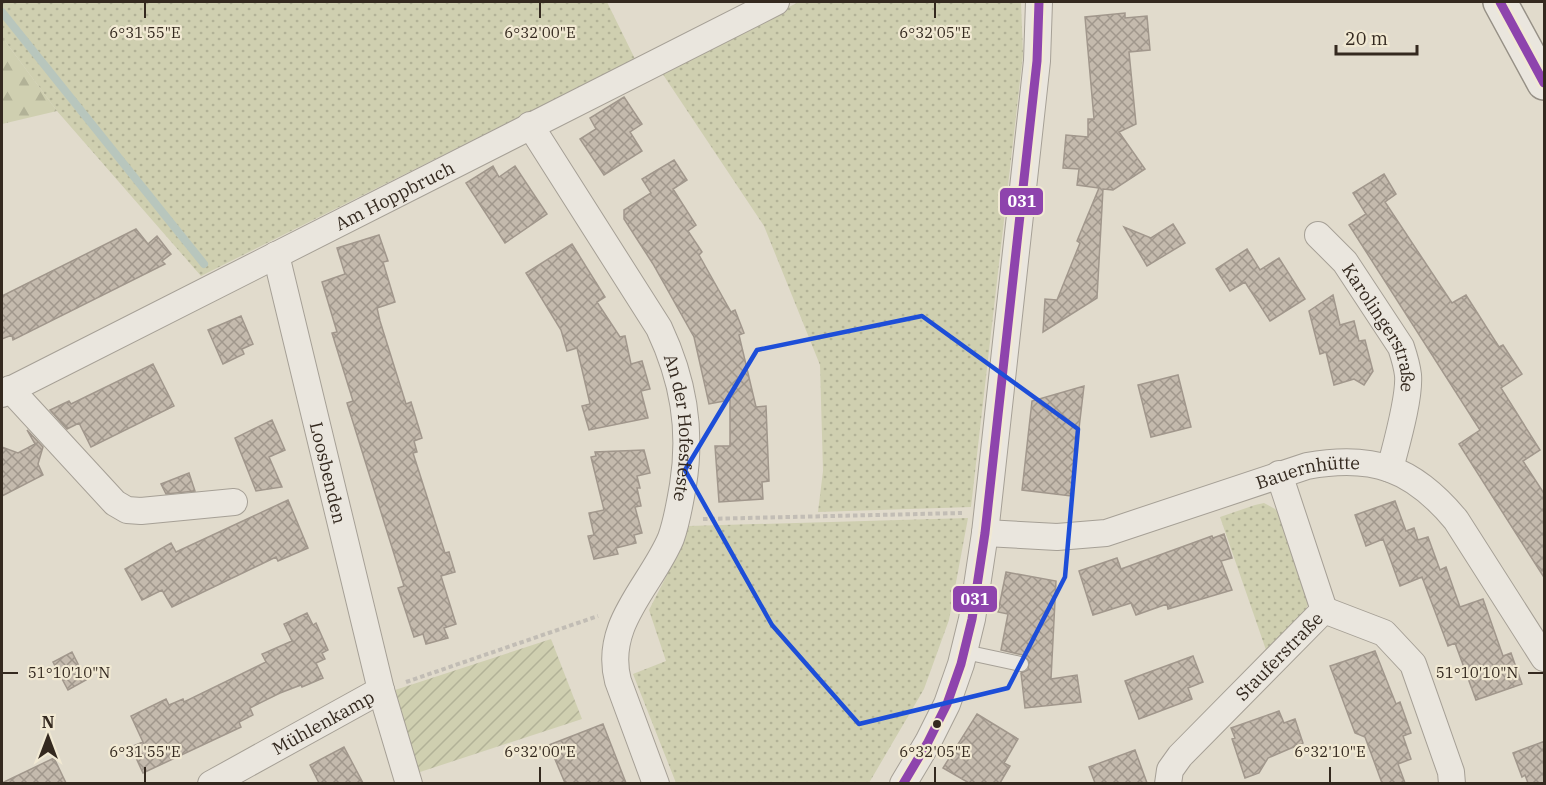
<svg xmlns="http://www.w3.org/2000/svg" width="1546" height="785" font-family="'IBM Plex Serif',serif">
	<style>
		.grass { fill: url(#grass-dots) }
		.forest { fill: url(#forest-firs) }
		.garden { fill: url(#garden-furrows) }
		.lines { fill: none; stroke-linecap: round; stroke-linejoin: round }
		.stream { stroke: #b8c6bd; stroke-width: 8 }
		.building { fill: url(#building-cross-hatch); stroke: #a1978c; stroke-width: 1.5 }
		.lane-casing { stroke: #a6a096; stroke-width: 16 }
		.street-casing { stroke: #a6a096; stroke-width: 28 }
		.secondary-casing { stroke: #969086; stroke-width: 36 }
		.path { stroke: #c2bdb5; stroke-width: 4; stroke-dasharray: 4.5 3; stroke-linecap: butt }
		.lane { stroke: #eae6de; stroke-width: 14 }
		.street { stroke: #eae6de; stroke-width: 26 }
		.secondary { stroke: #eae6de; stroke-width: 33 }
		.bus-1-casing { stroke: #f1e9d3; stroke-width: 14 }
		.bus-1 { stroke: #8e44ad; stroke-width: 9 }
		.marked { fill: none; stroke: #1d4ed8; stroke-width: 4.5; stroke-linejoin: round }
		.ticks { fill: none; stroke: #34291f; stroke-width: 2 }
		.bus-dot { fill: #34291f; stroke: #f1e9d3; stroke-width: 2 }
		.labels { text-anchor: middle; dominant-baseline: central; stroke-width: 4.5; stroke-linejoin: round; paint-order: stroke }
		.street-label { font-size: 18px; fill: #34291f; stroke: #f1e9d3 }
		.ticks-label { font-size: 15px; text-anchor: middle; fill: #34291f; stroke: #f1e9d3; stroke-width: 4.5; stroke-linejoin: round; paint-order: stroke }
		.line-badge { stroke: #f1e9d3; stroke-width: 2 }
		.badge-label { font-size: 16px; text-anchor: middle; font-weight: bold; fill: #fff }
	</style>
	<defs>
		<pattern id="grass-dots" width="8" height="8" patternUnits="userSpaceOnUse" patternTransform="scale(1.5)"><rect width="8" height="8" fill="#cfcfb0"/><path d="M2 2h.1M6 6h.1" fill="none" stroke="#b2b297" stroke-width="1.8" stroke-linecap="round"/></pattern>
		<pattern id="forest-firs" width="22" height="20" patternUnits="userSpaceOnUse" patternTransform="scale(1.5)"><rect width="22" height="20" fill="#cfcfb0"/><path d="M5 1l3.5 6h-7zM16 11l3.5 6h-7z" fill="#b2b297"/></pattern>
		<pattern id="garden-furrows" width="10" height="10" patternUnits="userSpaceOnUse" patternTransform="scale(1.5)"><rect width="10" height="10" fill="#cfcfb0"/><path d="M-1 1l2-2M0 10L10 0M9 11l2-2" fill="none" stroke="#b2b297"/></pattern>
		<pattern id="building-cross-hatch" width="8" height="8" patternUnits="userSpaceOnUse" patternTransform="scale(1.5)"><rect width="8" height="8" fill="#c4baad"/><path d="M0 0l8 8M0 8l8-8" fill="none" stroke="#a0978c"/></pattern>
	</defs>
	<rect width="100%" height="100%" fill="#e1dbcc"/>
	<!-- grass -->
	<path class="grass" d="M2,2H607L635,59L201,276L57,111L2,37Z
		M799,2H1021L1023,55L971,507L818,512L823,471L820,365L764,226L660,70Z
		M1264,503L1275,509L1282,516L1309,602L1304,614L1266,650L1220,517L1255,505Z
		M968,518L949,620L924,689L869,783H676L633,674L666,661L649,610L672,565L689,526Z"/>
	<!-- forest -->
	<path class="forest" d="M2,37L57,111L2,124Z"/>
	<!-- garden -->
	<path class="garden" d="M551,639L582,719L417,773L395,690Z"/>
	<g class="lines">
		<!-- stream -->
		<path class="stream" d="M2,12L204,264"/>
	</g>
	<!-- building -->
	<path class="building" d="M1125,13V18L1147,16L1150,50L1129,52L1136,124L1119,132L1145,169L1113,190L1103,189L1097,298L1043,332L1045,299L1057,300L1080,243L1077,241L1099,188L1077,185L1079,169L1063,168L1066,135L1088,137V119H1094L1085,17Z
		M624,97L642,124L630,132L642,151L604,175L580,139L596,129L590,118Z
		M674,160L687,180L673,189L696,225L688,231L702,252L699,255L731,312L735,310L744,333L739,335L756,407L766,406L769,481L762,482L763,499L719,502L715,446H730V400L709,404L694,337L653,264L624,219V210L651,193L642,179Z
		M493,166L499,177L515,166L547,214L505,243L466,183Z
		M1384,174L1396,194L1385,202L1452,303L1466,295L1499,347L1503,345L1522,374L1501,388L1540,450L1523,461L1545,495V579L1459,444L1480,430L1349,225L1366,214L1353,193Z
		M1173,224L1185,243L1147,266L1124,227L1151,238Z
		M136,229L148,244L157,236L171,254L162,261L165,264L13,340L12,335L2,339V296Z
		M379,235L388,261L383,262L395,302L377,308L380,321L406,404L411,402L422,438L414,441L417,452L413,453L445,553L449,552L455,572L441,576L456,624L444,628L448,638L426,644L423,634L414,637L398,588L404,586L347,403L353,401L332,333L337,332L322,282L345,274L337,248Z
		M572,244L605,297L597,302L620,337L625,336L631,364L642,361L650,389L641,391L648,418L589,430L582,406L590,404L577,348L567,351L561,330L526,273Z
		M1247,249L1260,270L1279,258L1305,299L1270,321L1245,282L1230,291L1216,269Z
		M1333,295L1340,325L1354,321L1359,341L1365,340L1373,371L1364,385L1354,379L1334,385L1326,352L1320,354L1309,311Z
		M241,316L253,344L242,349L244,354L223,364L208,330Z
		M153,364L174,406L91,447L79,423L67,429L50,410L69,401L71,404Z
		M1178,375L1191,427L1151,437L1138,385Z
		M1084,386L1071,496L1022,490L1032,401Z
		M272,420L285,450L269,457L282,487L256,491L235,438Z
		M27,430L43,447L38,464L43,475L2,496V447L18,453L35,444Z
		M644,450L650,473L637,476L640,488H637L641,506L635,507L642,533L634,535L636,543L616,548L618,554L594,559L588,536L594,535L589,513L604,510L591,457L596,456L595,452Z
		M189,473L195,491L166,494L161,484Z
		M288,500L308,548L278,561L276,557L172,607L162,590L142,600L125,569L171,543L176,552Z
		M1395,501L1406,531L1414,528L1418,540L1428,537L1440,570L1446,567L1460,607L1483,599L1503,656L1511,653L1522,684L1476,700L1455,643L1448,646L1422,577L1400,586L1383,539L1366,546L1355,515Z
		M1224,534L1232,558L1221,561L1232,590L1168,609L1167,604L1136,615L1131,603L1093,615L1079,571L1117,558L1121,569L1212,536L1213,538Z
		M1006,572L1056,581L1051,679L1077,675L1081,702L1025,708L1021,673L1028,670L1029,661L1023,655L1001,650L1008,614L998,612Z
		M307,613L313,625L316,623L328,650L322,653L325,659L316,663L323,678L302,687L301,685L280,693L250,708L253,715L239,722L241,727L143,773L131,747L143,742L131,716L166,699L169,705L183,699L184,702L266,662L262,654L292,641L284,624Z
		M1375,651L1396,704L1400,702L1411,733L1403,736L1411,759L1398,764L1405,783H1382L1365,737L1355,733L1330,666Z
		M72,652L86,680L68,690L53,662Z
		M1193,656L1203,682L1188,688L1192,699L1139,719L1125,681Z
		M1279,711L1284,723L1295,719L1303,743L1268,758L1259,773L1245,778L1232,739L1235,738L1231,728Z
		M977,714L1018,739L1004,763L1010,766L1000,783H969L943,768Z
		M603,724L626,783H565L549,745Z
		M1545,741V783H1528L1525,775L1522,777L1513,753Z
		M344,747L363,783H319L310,765Z
		M1135,750L1147,783H1095L1089,767Z
		M54,758L66,783H2Z"/>
	<g class="lines">
		<!-- lane casing -->
		<g class="lane-casing">
			<path id="lane" d="M965,652L1021,664"/>
		</g>
		<!-- street casing -->
		<g class="street-casing">
			<g id="street">
				<path id="s1" d="M530,125L659,328C683,379 692,429 683,485C680,503 677,521 671,538C651,586 603,624 618,681L656,784"/>
				<path id="s2" d="M1318,235L1345,262L1401,347C1404,356 1407,366 1408,375C1410,398 1396,445 1390,469"/>
				<path id="s3" d="M276,255L381,690L409,784"/>
				<path d="M10,389L115,503L127,510L141,511L234,502"/>
				<path id="s4" d="M2,394L776,2"/>
				<path id="s5" d="M985,533L1057,537L1106,533L1307,466C1373,454 1413,468 1456,520L1544,658"/>
				<path d="M1324,610L1384,633L1413,664L1451,772L1452,784"/>
				<path id="s6" d="M211,784L381,690"/>
				<path d="M903,784L928,742L947,704L961,664L972,619L985,533L1037,61L1039,2"/>
				<path id="s7" d="M1168,784L1170,770L1180,756L1324,610L1279,474"/>
			</g>
		</g>
		<!-- secondary casing -->
		<g class="secondary-casing">
			<path id="secondary" d="M1500,2L1544,83"/>
		</g>
		<!-- path -->
		<path class="path" d="M703,519L962,513
			M406,682L598,616"/>
		<!-- lane -->
		<use href="#lane" class="lane"/>
		<!-- street -->
		<use href="#street" class="street"/>
		<!-- secondary -->
		<use href="#secondary" class="secondary"/>
		<!-- bus-1 casing -->
		<g class="bus-1-casing">
			<path id="bus-1" d="M1500,2L1544,83
				M903,784L928,742L947,704L961,664L972,619L985,533L1037,61L1039,2"/>
		</g>
		<!-- bus-1 -->
		<use href="#bus-1" class="bus-1"/>
	</g>
	<!-- marked area -->
	<path class="marked" d="M922,316L1078,429L1065,577L1008,688L859,724L772,625L685,470L757,350Z"/>
	<!-- ticks -->
	<path class="ticks" d="M145,3V18M540,3V18M935,3V18M3,673H18M1528,673H1543M145,767V782M540,767V782M935,767V782M1330,767V782"/>
	<!-- markers -->
	<circle class="bus-dot" cx="937" cy="724" r="5"/>
	<g class="labels">
		<!-- street labels -->
		<g class="street-label">
			<text stroke="none"><textPath href="#s4" startOffset="440">Am Hoppbruch</textPath></text>
			<text stroke="none"><textPath href="#s2" startOffset="114">Karolingerstraße</textPath></text>
			<text stroke="none"><textPath href="#s1" startOffset="344">An der Hofesfeste</textPath></text>
			<text stroke="none"><textPath href="#s3" startOffset="224">Loosbenden</textPath></text>
			<text stroke="none"><textPath href="#s5" startOffset="333">Bauernhütte</textPath></text>
			<text stroke="none"><textPath href="#s7" startOffset="172">Stauferstraße</textPath></text>
			<text stroke="none"><textPath href="#s6" startOffset="128">Mühlenkamp</textPath></text>
		</g>
	</g>
	<g class="ticks-label">
		<text x="145" y="38">6°31'55"E</text>
		<text x="540" y="38">6°32'00"E</text>
		<text x="935" y="38">6°32'05"E</text>
		<text x="69" y="678">51°10'10"N</text>
		<text x="1477" y="678">51°10'10"N</text>
		<text x="145" y="757">6°31'55"E</text>
		<text x="540" y="757">6°32'00"E</text>
		<text x="935" y="757">6°32'05"E</text>
		<text x="1330" y="757">6°32'10"E</text>
	</g>
	<g class="line-badge">
		<rect x="999" y="187" width="45" height="29" rx="6" fill="#8e44ad"/>
		<rect x="952" y="585" width="46" height="28" rx="6" fill="#8e44ad"/>
	</g>
	<g class="badge-label">
		<text x="1022" y="207">031</text>
		<text x="975" y="605">031</text>
	</g>
	<!-- border -->
	<rect width="1546" height="785" fill="none" stroke="#34291f" stroke-width="6"/>
	<!-- north arrow -->
	<g transform="translate(48 737)" stroke="#f1e9d3" stroke-width="4.5" paint-order="stroke">
	<path d="M0-4.5L10 22L0 15L-10 22Z" fill="#34291f"/>
	<text y="-9" font-size="16" font-weight="bold" text-anchor="middle" fill="#34291f">N</text>
	</g>
	<!-- scale -->
	<path d="M1336 45v9h81v-9" fill="none" stroke="#34291f" stroke-width="3"/>
	<text x="1345" y="45" font-size="18" fill="#34291f" stroke="#f1e9d3" stroke-width="4.5" paint-order="stroke">20 m</text>
</svg>
